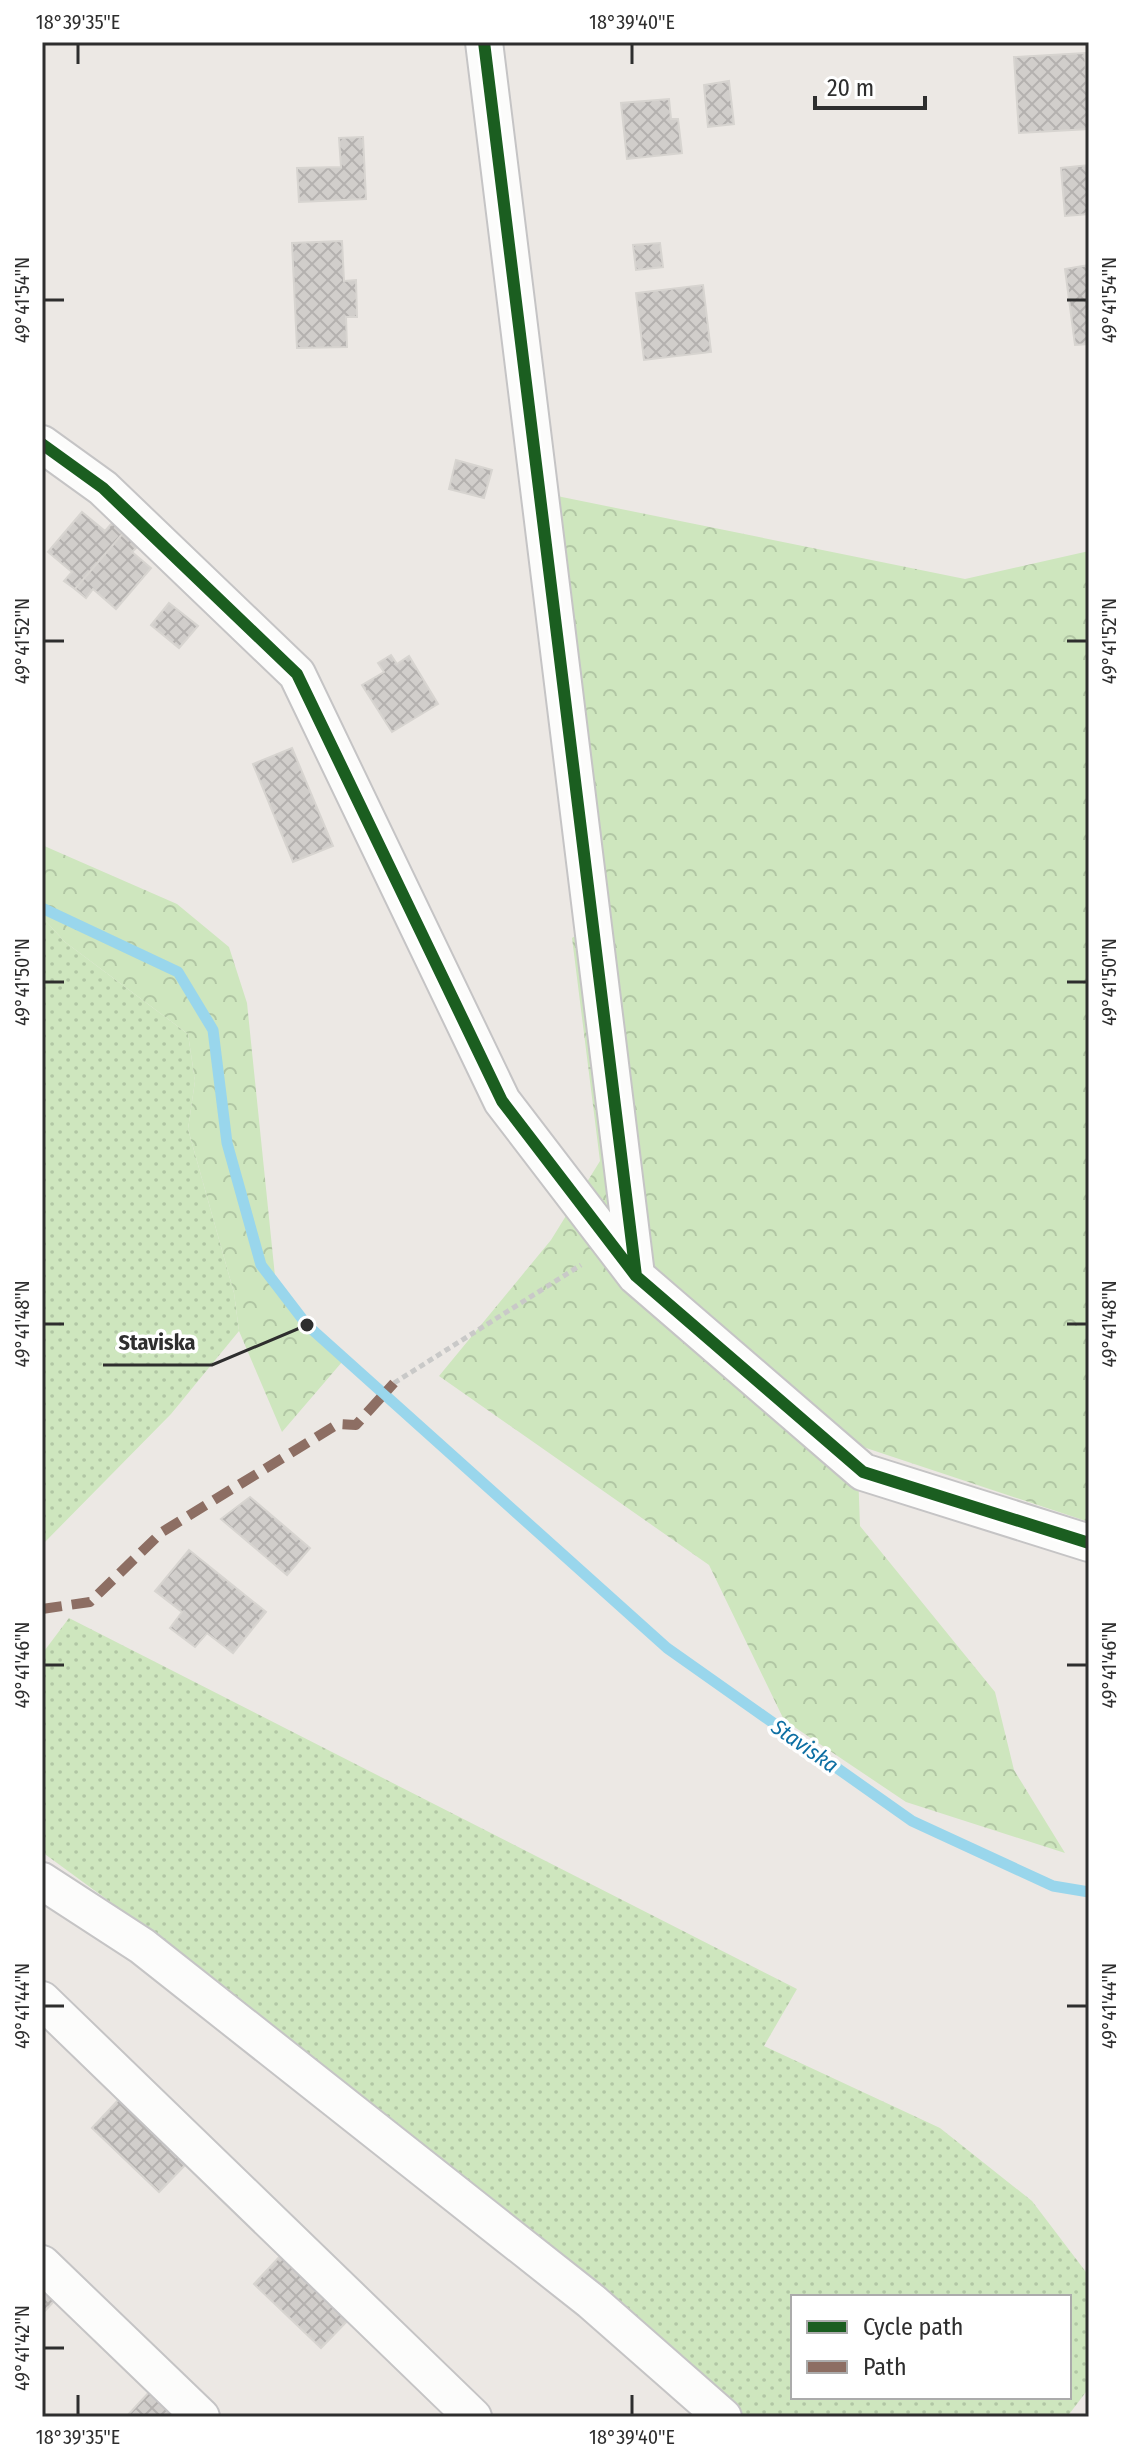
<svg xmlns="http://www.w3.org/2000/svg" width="1131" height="2459" font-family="'Fira Sans Condensed',sans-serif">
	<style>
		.grass { fill: url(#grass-dots); fill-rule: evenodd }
		.forest { fill: url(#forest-crowns) }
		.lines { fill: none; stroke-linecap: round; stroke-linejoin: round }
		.stream { stroke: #99d6ec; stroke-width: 11 }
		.building { fill: url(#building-cross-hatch); stroke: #d7d4d0; stroke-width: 2 }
		.minor-casing { stroke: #c5c4c5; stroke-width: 40 }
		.path { stroke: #c9c9c8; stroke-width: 5; stroke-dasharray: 6 4; stroke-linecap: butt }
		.minor { stroke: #fcfcfb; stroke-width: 36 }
		.quiet { stroke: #8d6e63; stroke-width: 10; stroke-dasharray: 20 10; stroke-linecap: butt }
		.cycleway-casing { stroke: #fff; stroke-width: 17 }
		.cycleway { stroke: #1b5e20; stroke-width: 12 }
		.ticks { fill: none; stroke: #2e2e2e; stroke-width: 3 }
		.labels { text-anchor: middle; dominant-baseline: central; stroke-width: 7; stroke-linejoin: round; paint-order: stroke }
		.water-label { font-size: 22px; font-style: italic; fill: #0d6fa3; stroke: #fff }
		.leader { fill: none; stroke: #2e2e2e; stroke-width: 3 }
		.callout-dot { fill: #2e2e2e; stroke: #fff; stroke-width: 3 }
		.callout-label { font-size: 22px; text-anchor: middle; font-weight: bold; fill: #2e2e2e; stroke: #fff; stroke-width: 7; stroke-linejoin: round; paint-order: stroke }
		.neatline { fill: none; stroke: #2e2e2e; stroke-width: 3 }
		.ticks-label { font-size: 20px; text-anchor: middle; fill: #2e2e2e }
	</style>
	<defs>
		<pattern id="grass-dots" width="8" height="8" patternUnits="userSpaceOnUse" patternTransform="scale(2)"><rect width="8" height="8" fill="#cee6be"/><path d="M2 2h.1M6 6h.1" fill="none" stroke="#b1c6a4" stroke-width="1.8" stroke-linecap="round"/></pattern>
		<pattern id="forest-crowns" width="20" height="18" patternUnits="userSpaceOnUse" patternTransform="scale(2)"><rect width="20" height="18" fill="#cee6be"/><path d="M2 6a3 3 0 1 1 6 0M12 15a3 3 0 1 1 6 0" fill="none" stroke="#b1c6a4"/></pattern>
		<pattern id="building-cross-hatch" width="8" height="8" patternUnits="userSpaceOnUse" patternTransform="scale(2)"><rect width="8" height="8" fill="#d1cecb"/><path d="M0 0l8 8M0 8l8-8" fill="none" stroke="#b4b1af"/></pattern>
	</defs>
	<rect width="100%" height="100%" fill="#ece8e4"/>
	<!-- grass -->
	<path class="grass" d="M42,917L65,942L188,1034L195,1081L188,1129L234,1293L239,1331L171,1414L42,1545Z
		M69,1618L797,1989L764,2046L940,2128L1032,2201L1089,2276V2388L1067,2417H745L694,2369L150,1931L42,1852V1654ZM793,2297H1069V2397H793Z"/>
	<!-- forest -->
	<path class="forest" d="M557,496L965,579L1089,551V1522L857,1445L860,1526L995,1692L1014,1770L1065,1853L906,1802L784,1720L709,1565L439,1376L551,1240L600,1161L572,938L611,913Z
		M42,845L177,904L229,947L247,1003L276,1286L342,1362L282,1432L239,1331L234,1293L188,1129L195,1081L188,1034L65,942L42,917Z"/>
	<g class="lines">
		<!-- stream -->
		<path class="stream" d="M42,908L178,972L213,1030L227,1143L261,1265L307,1325L667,1648L912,1821L1053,1886L1089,1892"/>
	</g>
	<!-- building -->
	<path class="building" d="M1085,53L1089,129L1019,133L1014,57Z
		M729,81L734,124L708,127L704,85Z
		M669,99L671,119H678L682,153L627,159L621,103Z
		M363,137L366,199L299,202L297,168L341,167L339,138Z
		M1089,165V214L1065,216L1061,168Z
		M342,241L344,281L356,280L357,317H346L347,347L297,348L292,243Z
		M660,243L663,267L636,270L633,245Z
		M1089,265V344L1075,345L1065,269Z
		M703,285L711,352L644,360L636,293Z
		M456,460L492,470L484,498L449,489Z
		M82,512L105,531L113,522L124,532L75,589L64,581L72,572L48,552Z
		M124,532L139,545L132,552L151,568L116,609L93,589L86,598L75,589Z
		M169,603L198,626L179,648L151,625Z
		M391,655L397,664L409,656L438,704L392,732L362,685L384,672L378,663Z
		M292,748L333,846L293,862L253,764Z
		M250,1497L310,1548L287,1575L221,1519Z
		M189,1550L266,1612L233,1653L207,1633L195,1647L170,1628L182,1612L155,1591Z
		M122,2096L189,2161L159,2192L92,2128Z
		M284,2252L352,2316L321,2348L254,2284Z
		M42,2282L58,2297L42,2314Z
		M153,2388L183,2417H126Z"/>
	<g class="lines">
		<!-- minor casing -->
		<g class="minor-casing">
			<path id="minor" d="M484,42L636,1275
				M42,444L103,488L297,674L502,1101L636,1276L863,1472L1089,1543
				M42,1881L142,1946L591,2301L723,2417
				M42,2000L473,2417
				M42,2264L201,2417"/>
		</g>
		<!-- path -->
		<path class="path" d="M394,1383L581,1265"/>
		<!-- minor -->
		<use href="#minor" class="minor"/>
		<!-- quiet -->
		<path class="quiet" d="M42,1609L90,1602L162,1532L338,1424L356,1425L394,1383"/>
		<!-- cycleway casing -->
		<g class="cycleway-casing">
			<path id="cycleway" d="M484,42L636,1276
				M42,444L103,488L297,674L502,1101L636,1276L863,1472L1089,1543"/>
		</g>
		<!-- cycleway -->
		<use href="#cycleway" class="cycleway"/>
	</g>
	<!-- ticks -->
	<path class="ticks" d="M78,44V64M632,44V64M44,300H64M1067,300H1087M44,641H64M1067,641H1087M44,982H64M1067,982H1087M44,1324H64M1067,1324H1087M44,1665H64M1067,1665H1087M44,2006H64M1067,2006H1087M44,2348H64M78,2395V2415M632,2395V2415"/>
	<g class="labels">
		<!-- water labels -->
		<g class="water-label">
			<text transform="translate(805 1746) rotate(35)">Staviska</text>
		</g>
	</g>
	<!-- callouts -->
	<path class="leader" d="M307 1325L212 1365H103"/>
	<circle class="callout-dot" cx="307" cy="1325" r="8"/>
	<g class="callout-label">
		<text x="157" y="1350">Staviska</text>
	</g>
	<!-- border -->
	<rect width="1131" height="2459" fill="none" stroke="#ffffff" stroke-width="88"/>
	<!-- legend -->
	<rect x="791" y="2295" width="280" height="104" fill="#ffffff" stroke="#ababab" stroke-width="2"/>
	<rect x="807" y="2321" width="40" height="12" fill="#1b5e20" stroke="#ababab" stroke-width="2"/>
	<text x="863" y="2335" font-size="24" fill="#2e2e2e">Cycle path</text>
	<rect x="807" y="2361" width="40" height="12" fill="#8d6e63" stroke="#ababab" stroke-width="2"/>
	<text x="863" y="2375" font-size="24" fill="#2e2e2e">Path</text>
	<!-- scale -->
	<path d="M815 96v12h110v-12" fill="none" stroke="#2e2e2e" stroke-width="4"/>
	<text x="827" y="96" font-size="24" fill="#2e2e2e" stroke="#ffffff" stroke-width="6" paint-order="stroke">20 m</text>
	<rect x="44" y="44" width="1043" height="2371" class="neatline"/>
	<g class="ticks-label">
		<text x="78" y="29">18°39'35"E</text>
		<text x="632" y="29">18°39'40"E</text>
		<text transform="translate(22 300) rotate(-90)" y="7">49°41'54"N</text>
		<text transform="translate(1109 300) rotate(-90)" y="7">49°41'54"N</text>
		<text transform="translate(22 641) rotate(-90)" y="7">49°41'52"N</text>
		<text transform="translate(1109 641) rotate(-90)" y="7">49°41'52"N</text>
		<text transform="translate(22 982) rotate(-90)" y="7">49°41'50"N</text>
		<text transform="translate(1109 982) rotate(-90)" y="7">49°41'50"N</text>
		<text transform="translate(22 1324) rotate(-90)" y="7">49°41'48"N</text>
		<text transform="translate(1109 1324) rotate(-90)" y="7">49°41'48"N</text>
		<text transform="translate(22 1665) rotate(-90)" y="7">49°41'46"N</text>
		<text transform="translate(1109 1665) rotate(-90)" y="7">49°41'46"N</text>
		<text transform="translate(22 2006) rotate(-90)" y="7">49°41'44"N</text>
		<text transform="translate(1109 2006) rotate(-90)" y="7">49°41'44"N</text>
		<text transform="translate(22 2348) rotate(-90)" y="7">49°41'42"N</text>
		<text x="78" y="2444">18°39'35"E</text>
		<text x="632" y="2444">18°39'40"E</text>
	</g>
</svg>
